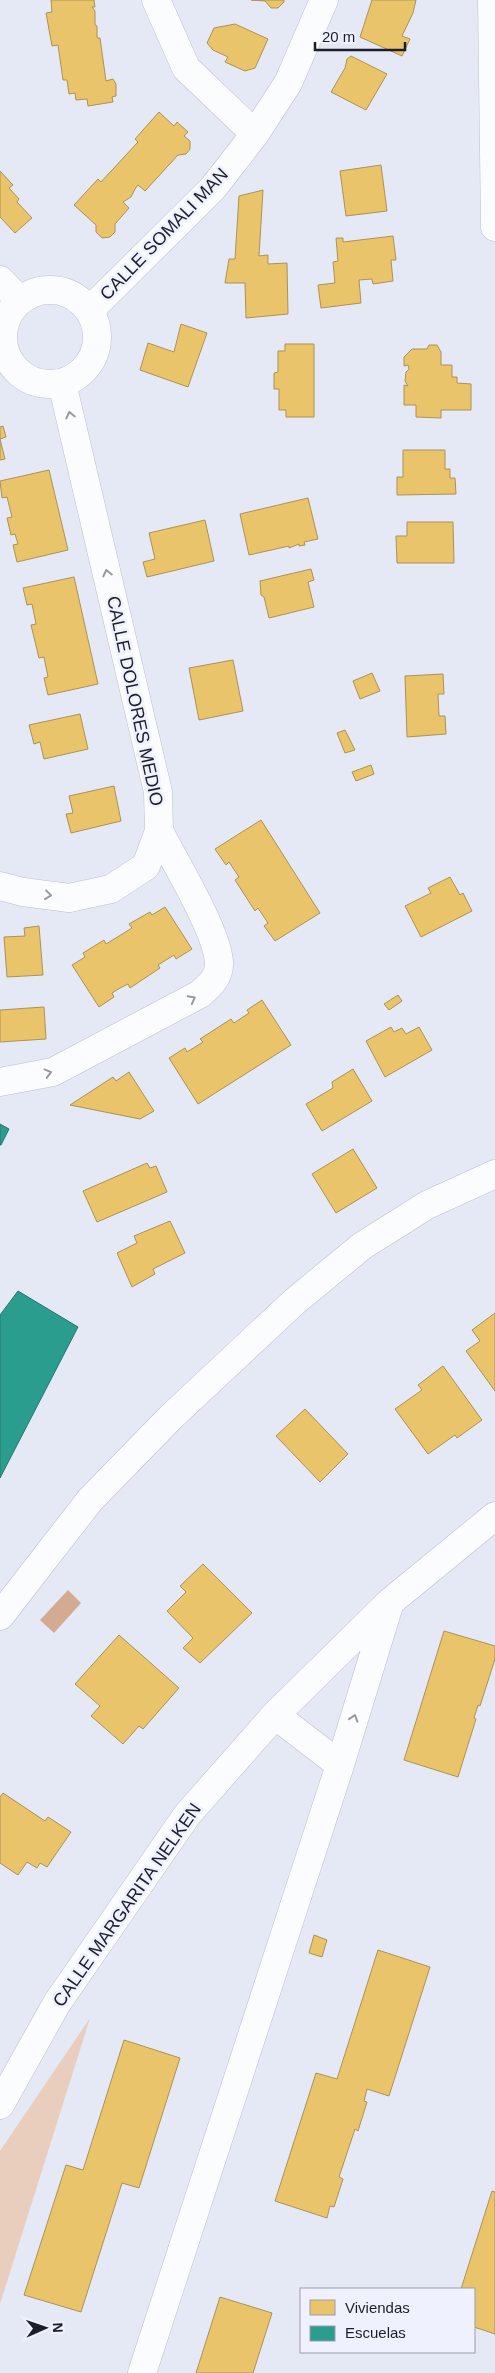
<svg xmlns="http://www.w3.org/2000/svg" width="495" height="2373" font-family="Arial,sans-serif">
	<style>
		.green { fill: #eacebd }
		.water { fill: #d4ab90 }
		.homes { fill: #e9c46a; stroke: #ac9256 }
		.schools { fill: #2a9d8f; stroke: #267770 }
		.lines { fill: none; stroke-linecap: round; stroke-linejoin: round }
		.street-casing { stroke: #bdc0cb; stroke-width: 29 }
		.secondary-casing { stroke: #bdc0cb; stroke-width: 29 }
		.street { stroke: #fbfcfe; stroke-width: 28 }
		.secondary { stroke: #fbfcfe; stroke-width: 28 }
		.oneway { stroke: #97999e }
		.labels { text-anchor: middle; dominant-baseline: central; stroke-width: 5; stroke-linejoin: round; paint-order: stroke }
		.street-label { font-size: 18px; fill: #1c1f29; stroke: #eff2fe }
	</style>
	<rect width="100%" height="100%" fill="#e5e8f5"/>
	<!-- green -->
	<path class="green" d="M90,2018L0,2304V2151Z"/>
	<!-- water -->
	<path class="water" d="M68,1590L81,1603L54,1633L40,1620Z"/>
	<!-- homes -->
	<path class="homes" d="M51,0H94L95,7H92L95,11V25L97,26V38H100L106,81L113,79L116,84V96L112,97L113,102L88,106L87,99L76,100L75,93L69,94L67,80H63L58,45L52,46L46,13L52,12Z
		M251,0H284V2L278,8H271L265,1Z
		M372,0H416L413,13L402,36L410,39L402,56L360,37Z
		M235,24L268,39L255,68L245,71L225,62L228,57L213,50L207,43L214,28Z
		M351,56L387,74L366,110L331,92L345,68L347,59Z
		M159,112L174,126L177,122L188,132L184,136L190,141V149L186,154L178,155L145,191L138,185L135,189L131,197L123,202L129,208L115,224V232L110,237L102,238L96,232V225L74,205L98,179L101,182L138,142L135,139Z
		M381,165L387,211L346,216L340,171Z
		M0,171L13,185L9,188L19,199L17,202L32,218L15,233L0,217Z
		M263,190L259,256L268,255V264L287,263L288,314L246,318L245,283H225L229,259H235L239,196Z
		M393,236L396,260H391L393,281L373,284L372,279L359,280L361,303L321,308L318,285L335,283L333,262L338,261L336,238H343V242Z
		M181,324L207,333L188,387L140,370L148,343L174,352Z
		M285,344H314V417H286V410H279V389H274V373L278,372V351H285Z
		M429,345H437L441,352V365H452V377H457V383L471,384V410H441V418L416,417V405H404V385L408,386L405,381L406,372L409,369L408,365L404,366V357L412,349H427Z
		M3,426L6,437L0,439L5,459L0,460V427Z
		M403,450H445V469H450V478H455L456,494L397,495V477H403Z
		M49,470L68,550L17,562L13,545L18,544L15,534L11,535L7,518L12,517L7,497L2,498L0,481Z
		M308,498L318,539L304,542L305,545L299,546V544L289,548V546L249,555L240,514Z
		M205,520L214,561L147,577L143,562L155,559L149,533Z
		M407,522H453L454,563H397L396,536H407Z
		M311,569L314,580L308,582L314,607L269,618L264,597L261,595L260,581Z
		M74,577L98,684L48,695L44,678L48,677L44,657L39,658L31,625L36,624L32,604L27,605L23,588Z
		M233,660L243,711L199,720L189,668Z
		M372,673L380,691L360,699L353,681Z
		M443,674L444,694H438L439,716H445L446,734L407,737L405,676Z
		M80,714L88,749L44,759L40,742L34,744L29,725Z
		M345,730L355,750L345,753L337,733Z
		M371,765L374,774L356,781L352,772Z
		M114,786L121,821L71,833L66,814L73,813L69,796Z
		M261,820L320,913L275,941L264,926L268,923L258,908L255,911L235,880L239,877L229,862L226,865L215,849Z
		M450,877L460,895L463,893L472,911L421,937L405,906L431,893L428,888Z
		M165,907L192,949L176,959L174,955L158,965L160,968L130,988L128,984L120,988L112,993L114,997L99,1007L72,965L85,957L83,953L104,940L106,944L132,928L129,924L150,912L152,915Z
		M39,926L43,975L7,977L4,937L25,936L24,928Z
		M398,995L402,1001L389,1010L384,1004Z
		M262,1000L291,1045L198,1104L169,1058L185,1048L187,1052L203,1042L200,1039L231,1019L234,1023L249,1013L247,1010Z
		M44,1007L46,1039L0,1042V1010Z
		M391,1027L394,1032L402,1028L406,1034L419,1027L432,1050L385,1077L366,1041Z
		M353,1069L372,1101L322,1131L306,1104L333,1088L332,1082Z
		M129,1072L154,1111L140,1119L70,1105L113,1077L116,1081Z
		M353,1149L377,1188L336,1213L312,1174Z
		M147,1163L150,1168L156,1166L167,1192L97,1222L83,1191Z
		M170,1221L185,1253L153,1269L155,1274L132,1287L117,1253L137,1243L134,1236Z
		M495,1313V1391L466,1351L480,1341L472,1330Z
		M443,1366L482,1420L457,1438L455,1435L428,1454L395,1409L422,1390L418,1385Z
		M305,1409L348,1454L320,1482L276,1436Z
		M203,1564L252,1613L200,1663L183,1648L193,1638L167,1611L186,1592L180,1586Z
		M444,1631L495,1646V1659L480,1706L478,1705L474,1718L476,1719L458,1777L404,1760Z
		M119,1635L179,1688L143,1729L139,1726L123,1744L91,1716L100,1706L75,1684Z
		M3,1793L45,1821L48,1817L71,1832L47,1867L40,1863L37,1868L27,1862L18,1875L0,1863V1797Z
		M314,1935L327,1940L322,1957L309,1953Z
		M378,1950L430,1967L389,2096L367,2089L364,2101L367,2102L358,2131L355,2129L339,2177L343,2179L334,2207L330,2206L327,2218L275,2201L316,2073L337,2079Z
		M124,2040L180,2058L139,2188L122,2183L81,2312L24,2295L66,2165L83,2170Z
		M492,2191L495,2192V2334L474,2327V2289H461Z
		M220,2297L272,2313L253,2373H196Z"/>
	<!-- schools -->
	<path class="schools" d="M0,1124L9,1129L1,1145H0Z
		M18,1291L78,1327L0,1478V1315Z"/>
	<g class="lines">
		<!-- street casing -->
		<g class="street-casing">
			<path id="street" d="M156,0L186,68L255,134
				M0,280L20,301
				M3 337a47 47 0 1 1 94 0a47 47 0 1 1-94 0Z
				M89,311L213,188L255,134L288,83L324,0
				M0,886L23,892L69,898L111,889L146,866L159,831L158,792L62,383
				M0,1082L53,1072L200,994C210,985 220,977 219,962C217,931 175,862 159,831
				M275,1715L340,1765
				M0,2105L57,2003L187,1815L275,1715L390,1602L495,1516
				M142,2373L340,1765L390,1602"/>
		</g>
		<!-- secondary casing -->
		<g class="secondary-casing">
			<path id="secondary" d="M492,0L495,227
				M0,1616L90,1500L171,1417L294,1302L362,1246L427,1205L495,1174"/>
		</g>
		<!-- street -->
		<use href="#street" class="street"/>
		<!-- secondary -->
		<use href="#secondary" class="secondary"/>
	</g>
	<!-- one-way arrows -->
	<defs><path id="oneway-chevron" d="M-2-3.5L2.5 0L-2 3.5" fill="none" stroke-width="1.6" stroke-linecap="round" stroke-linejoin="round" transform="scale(1.25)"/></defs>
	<g class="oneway">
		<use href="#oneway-chevron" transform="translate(70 415) rotate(-103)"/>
		<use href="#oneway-chevron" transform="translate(107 573) rotate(-103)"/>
		<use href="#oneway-chevron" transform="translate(48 895) rotate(7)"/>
		<use href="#oneway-chevron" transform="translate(192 999) rotate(-28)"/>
		<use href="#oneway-chevron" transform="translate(48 1073) rotate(-15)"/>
		<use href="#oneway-chevron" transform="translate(354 1718) rotate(-73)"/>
	</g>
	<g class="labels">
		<!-- street labels -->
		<g class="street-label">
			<text transform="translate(164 234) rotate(-46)">CALLE SOMALI MAN</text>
			<text transform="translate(135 701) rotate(78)">CALLE DOLORES MEDIO</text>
			<text transform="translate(127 1905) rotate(-55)">CALLE MARGARITA NELKEN</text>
		</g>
	</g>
	<!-- legend -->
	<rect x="300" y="2288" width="175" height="65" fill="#eff2fe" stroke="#9b9ea9"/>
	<rect x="310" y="2300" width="25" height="15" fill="#e9c46a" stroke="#9b9ea9"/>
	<text x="345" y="2313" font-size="15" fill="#1c1f29">Viviendas</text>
	<rect x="310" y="2326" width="25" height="15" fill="#2a9d8f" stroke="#9b9ea9"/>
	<text x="345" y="2338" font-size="15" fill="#1c1f29">Escuelas</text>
	<!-- north arrow -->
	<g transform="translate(45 2328) rotate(88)" stroke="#eff2fe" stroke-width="4" paint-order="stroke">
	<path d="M0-4L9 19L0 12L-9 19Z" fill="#1c1f29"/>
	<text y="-8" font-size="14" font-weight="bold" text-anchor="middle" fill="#1c1f29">N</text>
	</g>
	<!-- scale -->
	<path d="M315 42v8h90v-8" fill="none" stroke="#1c1f29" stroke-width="2.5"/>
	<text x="322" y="42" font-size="15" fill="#1c1f29" stroke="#eff2fe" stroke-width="4" paint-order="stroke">20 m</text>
</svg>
